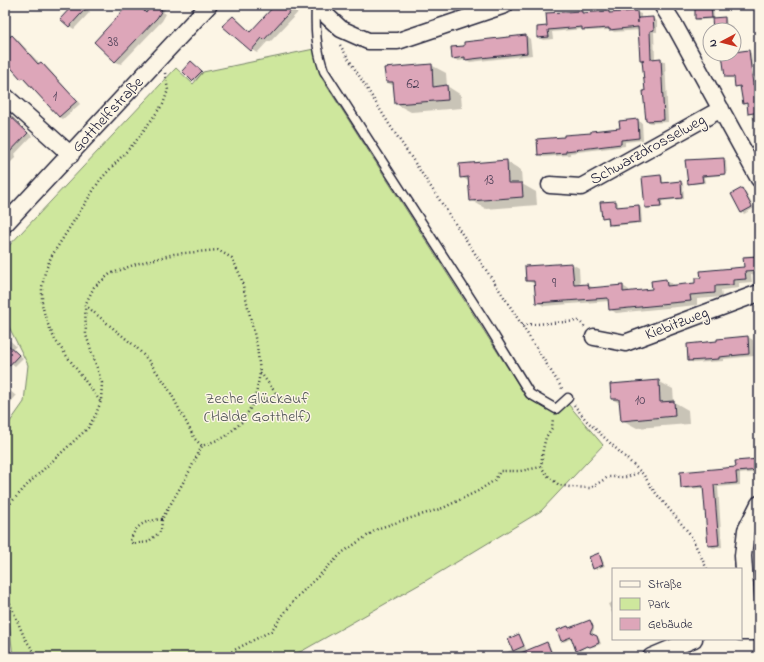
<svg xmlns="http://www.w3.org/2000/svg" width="764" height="662" font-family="'Indie Flower',sans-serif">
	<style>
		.green { fill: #cee79d; stroke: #78846c }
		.shadow { fill: #0003 }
		.building { fill: #dda6b9; stroke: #22223b }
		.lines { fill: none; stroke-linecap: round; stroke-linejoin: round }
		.lane-casing { stroke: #22223b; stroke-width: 11 }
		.street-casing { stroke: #22223b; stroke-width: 19 }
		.path { stroke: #22223b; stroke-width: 2.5; stroke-dasharray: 1 3; stroke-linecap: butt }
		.lane { stroke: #fcf5e5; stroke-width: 8 }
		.street { stroke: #fcf5e5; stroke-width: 16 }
		.labels { text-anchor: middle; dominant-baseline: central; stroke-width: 3; stroke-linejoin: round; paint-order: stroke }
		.number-label { font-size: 14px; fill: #51435a }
		.street-label { font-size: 16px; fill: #22223b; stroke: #fcf5e5 }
		.park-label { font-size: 16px; fill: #4d5354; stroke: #fcf5e5 }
	</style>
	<rect width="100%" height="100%" fill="#fcf5e5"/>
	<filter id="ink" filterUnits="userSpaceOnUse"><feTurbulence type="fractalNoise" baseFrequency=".025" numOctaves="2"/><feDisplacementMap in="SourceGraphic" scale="8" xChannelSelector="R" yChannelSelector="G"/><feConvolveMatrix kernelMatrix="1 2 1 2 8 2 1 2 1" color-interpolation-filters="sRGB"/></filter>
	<g filter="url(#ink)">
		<!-- green -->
		<path class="green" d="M314,49L321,77L527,398L558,414L568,404L603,445L541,511L422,583L302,651L286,657H13L8,611H5V429L24,402L28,365L7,323L5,321V250L176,68L193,84L203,72Z"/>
		<!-- shadow -->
		<path class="shadow" d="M74,5H83L90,12L74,29L69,26Z
			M129,5H169L163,12L166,14L162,21L121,64L116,62L95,42Z
			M281,5H302L304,6L270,42L268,41L257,53L252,50L233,17L238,20L251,32Z
			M686,5H713L714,19L724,18L726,19L727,25L732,26L733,30H714V19L698,20L696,19V7L688,8Z
			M581,12L584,13L609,12L612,13L636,12L641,14V19L652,18L657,21V32H654L655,60L660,59L665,62L668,122L651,123L647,121L646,91L639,30L614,32L611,30L587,31L583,29L552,32L553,39L543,40L538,37L548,27Z
			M5,30L11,36L16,38L40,64L41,63L45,65L80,104L63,119L59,117L5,60Z
			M526,36L530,39L532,55L470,62L466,60L458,61L453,58Z
			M734,46L735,52L748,51L751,53L754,86L759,85V121L753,120L752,114L749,113L748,104L744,103L742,87L736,86L735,77L728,78L726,77L722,54H734Z
			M193,63L203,73L195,81L183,71Z
			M431,65L446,73L447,86L461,95L462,108L411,112L396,104L394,86L386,82Z
			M6,113L11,116L32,136L14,155L16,157L5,168V114Z
			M637,120L642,123L643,140L625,142V146L570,153V155L544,157L539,155L565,138L621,129Z
			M723,159L724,175L704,177L705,183L691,184L689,183Z
			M725,160H726L727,175H726Z
			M506,161L521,170L522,184L536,192L537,205L486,209L471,200L470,182L461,177Z
			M661,176L663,177V184L680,182L683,183L684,199L662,201L663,207L648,209L646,208Z
			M742,189L744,190L754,208L744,214L742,212Z
			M616,202L618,203V208L638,206L641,208L642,223L612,226L610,224L609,218L603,217Z
			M759,255V274L751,275L752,282L739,283V288L721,290L722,297L697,299V305L616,313L610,309L609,301L544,306L537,302L536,284L527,281L526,267L572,264L579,268L580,286L588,285L594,288L623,286L629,290V292L653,290L666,281L673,284V286L696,284L745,268L744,256Z
			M5,336L16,346L13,349L23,358L15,366L5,358Z
			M748,337L753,340L754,356L724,359V361L694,363L689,361L718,342Z
			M658,381L673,389L674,402L688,410L689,424L637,428L622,420L621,404L612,399Z
			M5,386L16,396L5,409Z
			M759,461V472L740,474V485L718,487L722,547L713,548L709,545L704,488L686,489L682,487Z
			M599,555L601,556L605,566L596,569L594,568Z
			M613,602V615L608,604Z
			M5,618L7,619L11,657H5Z
			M590,621L592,622L594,629L592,635L599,638L601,644L593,647L590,646L579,651L577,650L572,638L564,642L562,641L558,631L568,627L570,628Z
			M519,635L521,637L527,651L547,643L549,644L554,657H497L513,649Z"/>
		<!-- building -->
		<path class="building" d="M73,5H89L69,27L60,19Z
			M128,5H138L146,13L151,5H153L162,10L157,18L115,62L94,42Z
			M275,5H296L264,40L262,38L251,51L222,26L233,16L250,32Z
			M695,5H711L712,18L695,19Z
			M582,11V13L609,11V13L637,11L638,23V18L653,17L654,30L650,31L651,59L661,58L664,120L646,121L643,91H645L642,60H644H640L638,27L609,30V28L582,30V27L548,30L549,37L537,38V27L547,26L546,13Z
			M725,17V30H713L712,18Z
			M12,35L38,64L41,62L77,101L59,117L23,78L21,79L5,61V41Z
			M526,35L527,53L472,59L465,60V57L452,59L451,47L464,46V42Z
			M749,50L753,85H759V112L748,114L747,103L743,104L740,86L735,87L734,77H725L722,54H734V52Z
			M191,61L202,71L192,81L182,71Z
			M432,64L433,87L447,85L448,100L395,104L393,82H386L384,68Z
			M5,111L28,133L5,157Z
			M638,119L639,138L621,140V144L566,151V153L538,155L537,139L564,137V135L591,133V131L620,128L619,121Z
			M724,158L725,174L702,176L703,182L688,184L685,160Z
			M507,160L508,183H522L523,197L470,201L468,177L460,178L459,164Z
			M661,175L662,183L681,181L682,198L660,200L661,207L645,208L642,177Z
			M742,188L752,207L741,213L731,194Z
			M616,201V207L639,205L640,222L609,225L608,217L602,218L600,202Z
			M759,256V270L745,271L746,279L733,280V285L715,286V293L690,295L691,301L660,304V305L609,310L608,298L536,303L534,281H526L525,266L572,263L574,285L588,284L589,288L623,285V292L652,289L651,281L666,279L667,286L695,283V278H701L700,271L744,267L743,257Z
			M748,336L749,354L719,357V359L688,361L687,344L717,341V339Z
			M5,342L19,355L5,370Z
			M659,380L660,402L674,401L675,416L621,421L619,399H611L610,384Z
			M759,459V470L736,472L737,483L714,485L719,545L708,546L703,486L681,488L680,472L736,467L735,461Z
			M599,553L603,565L593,569L589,557Z
			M590,620L593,627L590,633L597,636L599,643L590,647L587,646L576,651L571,637L561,641L557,630L568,626L569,628Z
			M519,634L524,646L513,651L508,639Z
			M547,642L553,657H511Z"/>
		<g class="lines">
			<!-- lane casing -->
			<g class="lane-casing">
				<path id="lane" d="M316,5C315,30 316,48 324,71L487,324L530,394L556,409L568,398"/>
			</g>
			<!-- street casing -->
			<g class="street-casing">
				<path id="street" d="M320,5L327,16L341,29L368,41H398L505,5
					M662,5L674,24L759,179
					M5,96L71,155
					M550,185L581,187L721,109
					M5,224L209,5
					M594,337L625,343L759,293
					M741,632H759
					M744,632L747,614L743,556L746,530L759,504
					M651,657L694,639"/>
			</g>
			<!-- path -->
			<path class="path" d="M340,45L389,124L506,300L563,390
				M85,305L136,347L148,360L167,386L195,439L202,446L225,437L243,421L255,400L260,373
				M522,325L579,321L585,327
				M255,400L278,396
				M100,401L55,340L46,320L42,304V287L45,272L51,257L100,180L136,141L163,104L168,90L165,73
				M574,405L586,420L643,474L654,491L690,534L707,569
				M541,467L543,449L546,437L552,428L553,418
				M5,509L30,482L88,428L96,414L101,401L102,383L86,335L85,305L94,287L110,274L136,264L174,254L218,250L232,258L241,277L257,346L260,372L278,396L283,398L302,399
				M162,519C145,521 136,524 130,541L133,544L148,542L161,531L162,519L188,474L202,446
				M5,597L8,599L25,639L38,657
				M221,657L271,631L295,599L343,552L379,528L443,508L478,491L495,480L500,471H520L541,467L549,477L559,485L570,487L591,488L608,477H627L640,472"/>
			<!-- lane -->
			<use href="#lane" class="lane"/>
			<!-- street -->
			<use href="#street" class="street"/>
		</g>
	</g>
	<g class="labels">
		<!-- number labels -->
		<g class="number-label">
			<text x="113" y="42">38</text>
			<text x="413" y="84">62</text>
			<text x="55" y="96">1</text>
			<text x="489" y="180">13</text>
			<text x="554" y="283">9</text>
			<text x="640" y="400">10</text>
		</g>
		<!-- street labels -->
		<g class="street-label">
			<text transform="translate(108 115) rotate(-47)">Gotthelfstraße</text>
			<text transform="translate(648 150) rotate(-29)">Schwarzdrosselweg</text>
			<text transform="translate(677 324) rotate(-21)">Kiebitzweg</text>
		</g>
		<!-- park labels -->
		<g class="park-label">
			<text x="257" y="399">Zeche Glückauf<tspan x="257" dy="18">(Halde Gotthelf)</tspan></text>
		</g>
	</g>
	<!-- margin -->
	<rect width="764" height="662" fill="none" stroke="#fcf5e5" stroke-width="20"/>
	<rect x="10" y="10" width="744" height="642" fill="none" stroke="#22223b" stroke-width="1.5" filter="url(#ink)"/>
	<!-- legend -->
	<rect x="612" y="568" width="130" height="72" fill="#fcf5e5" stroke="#a5a1a1"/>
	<rect x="620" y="581" width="20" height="6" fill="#fcf5e5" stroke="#a5a1a1"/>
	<text x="648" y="588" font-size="12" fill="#22223b">Straße</text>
	<rect x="620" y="598" width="20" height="12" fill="#cee79d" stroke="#a5a1a1"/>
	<text x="648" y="608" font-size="12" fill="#22223b">Park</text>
	<rect x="620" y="618" width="20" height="12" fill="#dda6b9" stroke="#a5a1a1"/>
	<text x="648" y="628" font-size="12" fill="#22223b">Gebäude</text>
	<!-- north arrow -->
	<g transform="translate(722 42) rotate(263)"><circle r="19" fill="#fcf5e5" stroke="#a5a1a1"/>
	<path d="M0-3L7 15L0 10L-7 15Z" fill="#c8321e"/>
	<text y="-6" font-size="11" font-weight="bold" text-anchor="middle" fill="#22223b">N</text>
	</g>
</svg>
